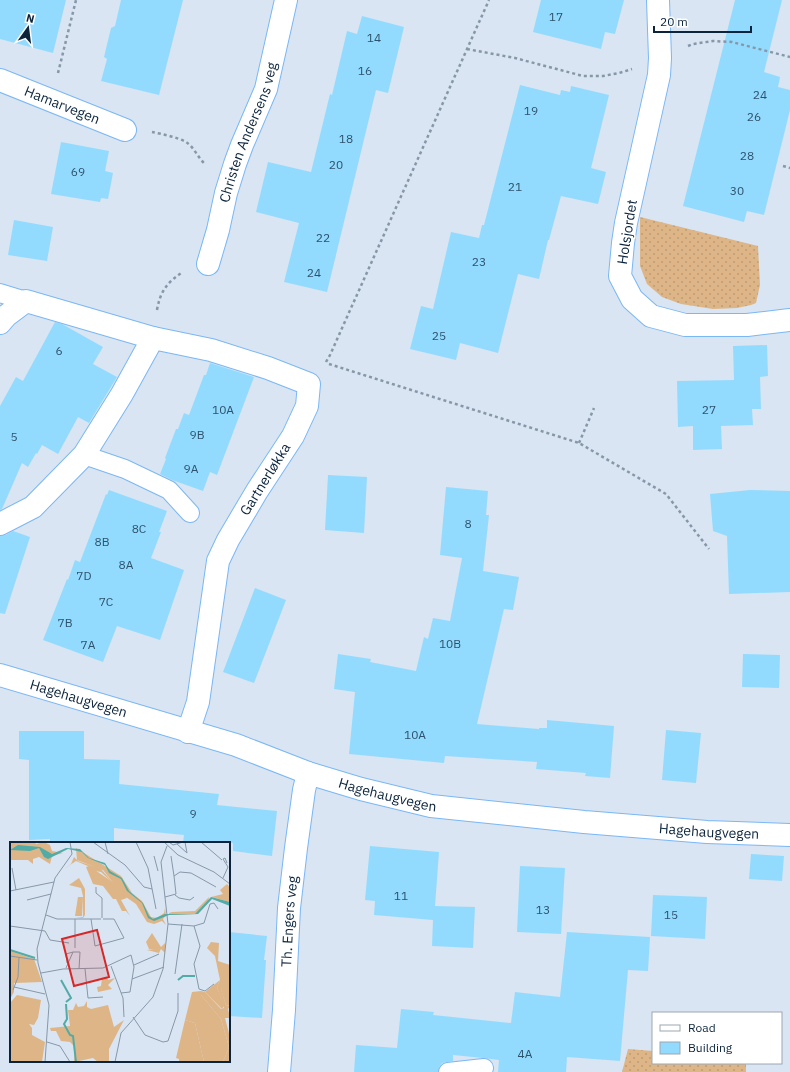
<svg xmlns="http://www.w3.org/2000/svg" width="790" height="1072" font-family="'IBM Plex Sans',sans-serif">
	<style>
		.grass { fill: url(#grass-dots) }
		.building { fill: #93dbfe }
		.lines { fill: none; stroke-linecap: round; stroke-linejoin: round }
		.lane-casing { stroke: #7ab7f5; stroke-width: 20 }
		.street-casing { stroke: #7ab7f5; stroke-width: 24 }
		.path { stroke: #8697a8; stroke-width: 2.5; stroke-dasharray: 3 3; stroke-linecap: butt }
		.lane { stroke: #fff; stroke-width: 18 }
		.street { stroke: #fff; stroke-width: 22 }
		.labels { text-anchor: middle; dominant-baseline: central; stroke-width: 3; stroke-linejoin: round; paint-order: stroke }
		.number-label { font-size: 12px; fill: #2d526c }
		.street-label { font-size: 14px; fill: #0b243c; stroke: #fff }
		.inset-river { fill: none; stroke: #51aba6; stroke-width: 2 }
		.inset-road { fill: none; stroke: #8798a9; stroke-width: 1 }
		.view { fill: #d62828; fill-opacity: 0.15; stroke: #d62828; stroke-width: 2 }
		.inset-edge { fill: none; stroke: #0b243c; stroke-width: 2 }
	</style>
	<defs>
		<pattern id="grass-dots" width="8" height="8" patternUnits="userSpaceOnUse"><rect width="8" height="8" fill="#deb587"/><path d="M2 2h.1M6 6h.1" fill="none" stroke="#bd9c75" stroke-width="1.8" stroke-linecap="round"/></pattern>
	</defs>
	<rect width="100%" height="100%" fill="#d9e5f2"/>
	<!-- grass -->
	<path class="grass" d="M640,217L758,246L760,285L756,303L751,305L737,308L713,309L681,304L662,297L647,284L640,266Z
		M628,1049L653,1051V1063H746V1072H622Z"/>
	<!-- building -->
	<path class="building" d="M0,0H66L53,53L0,39Z
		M121,0H183L159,95L101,81L107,59L104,57L111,28L115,26Z
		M541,0H624L615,34L605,32L601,49L533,32Z
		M735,0H782L764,72L780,77L778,87L790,90V110L764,215L747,211L744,222L683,206Z
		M362,16L404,27L388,93L376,90L327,292L284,282L299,223L256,212L268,162L311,172L330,94L332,95L347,31L357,34Z
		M520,85L560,95L561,90L570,92L571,86L609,95L591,168L606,172L598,204L561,196L549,240H548L539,279L518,274L498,353L460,343L456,360L410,349L421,306L433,309L451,232L479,238L482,225H484Z
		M61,142L109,151L105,171L113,173L108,199L101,198L100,202L51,194Z
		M14,220L53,227L47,261L8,255Z
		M55,322L62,324L103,347L93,364L117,377L89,423L78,417L58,454L42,445L37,454L36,453L28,467L22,463L2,509L0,510V406L16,377L23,381Z
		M767,345L768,376L760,377L761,409H752L753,425L721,426L722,449L693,450V426L678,427L677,381L734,380L733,346Z
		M210,363L254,377L217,475L210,472L203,491L172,480L160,474L166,459L165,458L176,429H178L184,413L189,415L204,375H206Z
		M328,475L367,477L364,533L325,530Z
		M446,487L488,491L486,515H489L483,571L519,577L513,610L504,609L477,724L539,729V728H547V720L614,726L610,778L585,776L586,773L536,769L537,762L445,756L444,763L349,754L355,692L334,689L338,654L371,659L370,662L416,671L424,637L428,639L433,618L450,621L462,558L440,555Z
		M109,490L167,511L159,532H161L151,558L184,570L160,640L117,626L103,662L43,640L67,579L68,580L75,560L80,562L106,494L107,495Z
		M750,490L790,491V592L729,594L727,536L713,531L710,494Z
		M13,531L30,537L5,614L0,613V536L6,535Z
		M255,588L286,600L254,683L223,672Z
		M743,654L780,655L779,688L742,687Z
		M666,730L701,733L696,783L662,780Z
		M19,731H84V759L120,760L119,784L219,794L217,805L277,811L272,856L233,851V843H183L184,835L114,828V843H64L50,842V839L29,840V760L19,759Z
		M370,846L439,852L435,906L475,907L473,948L432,946L433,920L374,915L375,901L365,900Z
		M751,854L784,856L782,881L749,879Z
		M520,866L565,868L561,934L517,932Z
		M653,895L707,897L705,939L651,936Z
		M229,932L267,936L264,960H266L262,1018L229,1016Z
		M567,932L650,937L648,971L628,970L620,1061L567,1057L566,1072H498L499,1060L483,1058L453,1055V1061L442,1063L439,1067L438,1072H354L356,1045L397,1048L401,1009L434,1012L433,1015L511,1023L515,992L560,997Z"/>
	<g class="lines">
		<!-- lane casing -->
		<g class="lane-casing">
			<path id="lane" d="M0,293L26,301
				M84,455L125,469L169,490L190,513
				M448,1072L484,1068"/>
		</g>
		<!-- street casing -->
		<g class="street-casing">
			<g id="street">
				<path d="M658,0L660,58L659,75L626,223L623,243L620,276L632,299L651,316L685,325H747L790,320"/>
				<path id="s1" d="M0,80L125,130"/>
				<path id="s2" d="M208,264L218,230L226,193L235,164L242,145L266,89L286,0"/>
				<path d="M0,323L6,316L26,301L153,338"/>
				<path d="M0,524L33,507L84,455L122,394L153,338L211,350L268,368L309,384L307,406L293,436L257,491L228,540L218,561L198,702L188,732"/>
				<path id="s3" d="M0,675L236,745L308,773L361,789L431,806L584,822L707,832L790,835"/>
				<path id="s4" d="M279,1072L284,1010L289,908L296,848L304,790L308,773"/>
			</g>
		</g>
		<!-- path -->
		<path class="path" d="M688,46L693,44L713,41L732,42L790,57
			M467,49L515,58L583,76H603L619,73L632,69
			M58,73L76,0
			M152,132C162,134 177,137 186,142C194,147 198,158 205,164
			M783,166L790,168
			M157,310C160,292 167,282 183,272
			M326,362L330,355L489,0
			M329,364L579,443L666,494L709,549
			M579,443L594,408"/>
		<!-- lane -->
		<use href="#lane" class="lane"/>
		<!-- street -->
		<use href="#street" class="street"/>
	</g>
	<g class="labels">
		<!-- number labels -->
		<g class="number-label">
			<text x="556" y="16">17</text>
			<text x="374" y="37">14</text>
			<text x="365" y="70">16</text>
			<text x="760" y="94">24</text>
			<text x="531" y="110">19</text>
			<text x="754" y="116">26</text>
			<text x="346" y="138">18</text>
			<text x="747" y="155">28</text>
			<text x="336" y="164">20</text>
			<text x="78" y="171">69</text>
			<text x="515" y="186">21</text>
			<text x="737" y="190">30</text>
			<text x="323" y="237">22</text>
			<text x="479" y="261">23</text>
			<text x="314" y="272">24</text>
			<text x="439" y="335">25</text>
			<text x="59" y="350">6</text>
			<text x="223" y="409">10A</text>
			<text x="709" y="409">27</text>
			<text x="197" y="434">9B</text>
			<text x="14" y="436">5</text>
			<text x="191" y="468">9A</text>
			<text x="468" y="523">8</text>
			<text x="139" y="528">8C</text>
			<text x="102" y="541">8B</text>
			<text x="126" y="564">8A</text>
			<text x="84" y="575">7D</text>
			<text x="106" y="601">7C</text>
			<text x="65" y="622">7B</text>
			<text x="450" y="643">10B</text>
			<text x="88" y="644">7A</text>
			<text x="415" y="734">10A</text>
			<text x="193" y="813">9</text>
			<text x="401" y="895">11</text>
			<text x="543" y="909">13</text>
			<text x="671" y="914">15</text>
			<text x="525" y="1053">4A</text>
		</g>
		<!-- street labels -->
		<g class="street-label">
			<text stroke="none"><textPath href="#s1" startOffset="67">Hamarvegen</textPath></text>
			<text stroke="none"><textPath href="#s2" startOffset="138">Christen Andersens veg</textPath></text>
			<text transform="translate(627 232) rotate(-81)">Holsjordet</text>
			<text transform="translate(265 479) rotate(-58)">Gartnerløkka</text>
			<text stroke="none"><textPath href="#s3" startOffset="82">Hagehaugvegen</textPath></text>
			<text stroke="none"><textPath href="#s3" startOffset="406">Hagehaugvegen</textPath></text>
			<text stroke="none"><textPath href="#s3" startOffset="730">Hagehaugvegen</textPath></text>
			<text stroke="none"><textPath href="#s4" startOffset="151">Th. Engers veg</textPath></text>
		</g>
	</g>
	<!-- overview -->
	<g transform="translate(10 842)">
		<rect width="220" height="220" fill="#d9e5f2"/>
		<path d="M79,24L104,41L99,35L103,38L117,56L111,58L120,74L116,69H112L106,57H103L93,44L83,42L76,25ZM142,91L151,105L155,101V111L151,107L149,111L137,108L144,107H139L136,100ZM0,109L24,117L32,140L4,141V150L0,157ZM97,135L98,138L105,136L98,143L102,147L88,150L87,145L91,144L92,136ZM210,138L207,145L214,164L212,167L195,150ZM212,145L220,147V164L216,163L211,148ZM191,149V153L211,177L219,205L213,220H194L185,181L175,178L182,150ZM7,153L31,158L28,176L24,183L19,182L22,186V193L35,200L32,220H0V161Z" fill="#deb587"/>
		<path d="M0,0H25L26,2L34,0L40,3L42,9L53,11L42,14L40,22L29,15L23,17V22L18,18H0ZM66,6L111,34L122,51L132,59L141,75L147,76L154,71L155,66L156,73L153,77L156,83L152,79L144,82L137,80L126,62L113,53L93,28L67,18ZM64,15L68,19L91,27L105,43L91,30L80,28V25L66,19L54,27L61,22ZM69,36L75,47V73L73,76H65L73,75V54L71,46L59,43ZM217,42L220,45V60L201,55L213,52L210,48ZM199,55L198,61L188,72L159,73V71L162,70L185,69ZM201,100L209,101L208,119L220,123V147H211L216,163L220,164L218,167L220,176H215L220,195V220H213L219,205L211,177L191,153V149L195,150L211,167L214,166L207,145L210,138L205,114L197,106ZM77,159V165L81,167L98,163L104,185L114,178L99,207V220H88L83,216L64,220L65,205L60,200L51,199L46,189H41L40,186L60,184L58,168H63L66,161L68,165L74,164ZM175,178L185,181L194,220H169V217L166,216Z" fill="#deb587"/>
		<path d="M68,55H73L72,74H65Z" fill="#deb587"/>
		<path d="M8,3L30,5L42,12L56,6L70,7L79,16L95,21L100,29L112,36L119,49L133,61L139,74L143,77L155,72H185L201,55L220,60V64L202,57L188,72L159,73L144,79L138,76L132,61L117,49L111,37L99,31L95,23L78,16L72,10L58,7L38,17L34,15L29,6L20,9L0,8Z" fill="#51aba6"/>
		<path class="inset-river" d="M0,108L25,116M51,138L61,156L56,160M168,138L173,134H185M56,162L57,177L54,182L60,193L63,194L66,220"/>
		<path class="inset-road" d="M83,0L115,23L134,45L142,47M95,0L98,12M126,0L138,26L146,67M154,0L168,13L204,30L220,42M159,0L163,3L173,0M191,0L212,18M167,2L177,11L175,0M144,14L148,29M161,14L164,34M2,26L6,48M213,36L218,25L213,17L215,16L217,21M86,45V51L92,56V76M0,49L44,40M165,53L169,56L180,58L184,55M155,55L166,52L164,34L170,30L181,31L206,45M17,58L41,52M36,73L47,77H91M81,77L85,104L114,96L104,77H93M158,82L184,84L194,81L200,62L204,61L208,67M0,84L35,89L40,98L59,101M184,84L190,104L184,122L189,147L195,149L204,142M65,106V77M0,114L27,118M57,121L56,112L63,110M124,123L149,112M101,124L113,156L114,175M56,126L63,110H70L69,127M75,127L78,156L93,155M31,131L53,127L93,126L121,113L124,125L120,150L111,151M165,132L172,82M122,137L154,125M4,145L35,152M3,148L8,135L9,115M123,175L135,193L153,200L158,199L168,169V151M37,200L50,204L60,220M35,220L39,163L28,121L27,107L45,36L62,12L60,0M105,220L111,191L143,155L153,127L158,82L151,20L157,4"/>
		<path class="view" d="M87,88L99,135L64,144L52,97Z"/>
		<rect width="220" height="220" class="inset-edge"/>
	</g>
	<!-- legend -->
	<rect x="652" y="1012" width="130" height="52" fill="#ffffff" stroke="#9da7b1"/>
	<rect x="660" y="1025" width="20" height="6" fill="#ffffff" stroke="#9da7b1"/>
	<text x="688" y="1032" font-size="12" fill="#0b243c">Road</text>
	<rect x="660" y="1042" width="20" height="12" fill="#93dbfe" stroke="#9da7b1"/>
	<text x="688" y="1052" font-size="12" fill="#0b243c">Building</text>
	<!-- north arrow -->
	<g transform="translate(28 28) rotate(14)" stroke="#ffffff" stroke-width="3" paint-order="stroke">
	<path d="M0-3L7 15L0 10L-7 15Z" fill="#0b243c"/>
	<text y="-6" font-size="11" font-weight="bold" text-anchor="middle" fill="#0b243c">N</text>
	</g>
	<!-- scale -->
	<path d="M654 26v6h97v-6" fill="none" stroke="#0b243c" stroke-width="2"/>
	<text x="660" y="26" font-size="12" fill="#0b243c" stroke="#ffffff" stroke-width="3" paint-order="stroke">20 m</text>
</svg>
